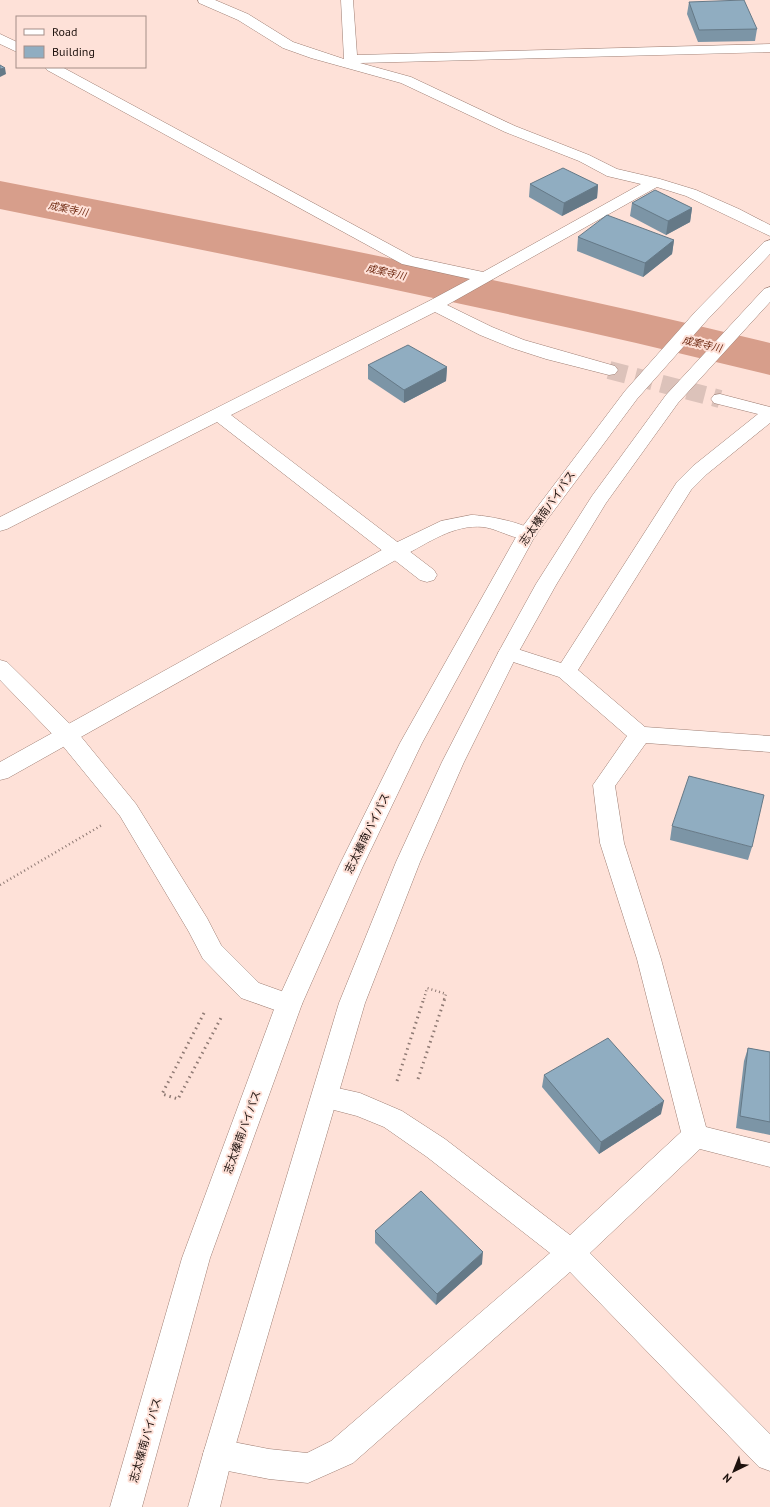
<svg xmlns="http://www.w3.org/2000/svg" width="770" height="1507" font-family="'PT Sans','Noto Sans JP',sans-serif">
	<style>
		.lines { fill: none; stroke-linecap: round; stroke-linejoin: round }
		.river { fill: #d79e8b; fill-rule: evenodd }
		.minor-tunnel { stroke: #dcc2ba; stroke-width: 18; stroke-dasharray: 18 9; stroke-linecap: butt }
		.minor-casing { stroke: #9e7e73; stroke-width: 1 }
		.tertiary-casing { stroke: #9e7e73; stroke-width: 1 }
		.trunk-casing { stroke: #9e7e73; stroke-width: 1 }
		.path-far1 { stroke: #8e7973; stroke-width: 2.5; stroke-dasharray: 1 3; stroke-linecap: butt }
		.path { stroke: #8e7973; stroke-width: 3; stroke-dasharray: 1.5 4; stroke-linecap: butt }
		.minor { fill: #fff; fill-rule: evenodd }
		.tertiary { fill: #fff; fill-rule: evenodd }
		.trunk { fill: #fff; fill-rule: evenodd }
		.wall { fill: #7c95a6 }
		.shaded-wall { fill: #657987 }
		.building { fill: #90adc1; stroke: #657987 }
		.labels { text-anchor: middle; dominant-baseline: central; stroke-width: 4; stroke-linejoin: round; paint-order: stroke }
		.far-water-label { font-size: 10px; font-style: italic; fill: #712c14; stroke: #fee1d8 }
		.street-label { font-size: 11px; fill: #1e120e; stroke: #fee1d8 }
	</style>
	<rect width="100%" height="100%" fill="#fee1d8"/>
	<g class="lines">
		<!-- river -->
		<path class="river" d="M0,181C257,231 515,281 770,343V375C515,312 257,261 0,209Z"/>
		<!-- minor-tunnel -->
		<path class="minor-tunnel" d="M609,370L720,399"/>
		<!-- minor casing -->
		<g class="minor-casing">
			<path id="minor" d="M198,0H215L248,14L293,42L344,59L341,0H353L357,55L770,44V52L360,63L411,77L515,126L589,155L617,169L660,179L696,190L739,209L770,225V236L686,196L657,187L447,305L492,327L524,340L615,366L618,370L615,374L609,375L546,359L512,348L480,335L435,312L231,415L434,570L437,575L434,580L427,582L420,580L217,422L7,529L0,531V517L429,301L470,279L402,264L47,70L45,67H62L413,257L483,272L641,184L607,176L579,161L505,132L401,83L311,58L283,48L238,20L199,3Z
				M0,34L17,42V52L0,44Z
				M720,394L770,407V423L707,474L691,490L578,670L645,727L770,736V752L646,743L615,786L624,843L661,959L706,1127L770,1143V1167L700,1149L590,1253L770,1434V1471L759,1467L570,1272L353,1463L308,1483L269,1479L218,1469L207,1465L203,1454L207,1443L218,1439L269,1449L307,1453L331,1441L550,1253L427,1157L384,1127L357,1116L315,1105L311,1097L315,1089L324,1085L360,1093L402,1111L445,1139L570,1235L681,1132L637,959L600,843L593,785L627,736L559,677L501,658L498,653L501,648L508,646L561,663L677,482L693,466L758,414L714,403L711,399L714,395Z
				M0,660L7,662L74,728L136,804L207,918L221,945L259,983L298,997L302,1004L298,1011L289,1015L241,998L203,959L189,932L120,816L58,740L0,680Z"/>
		</g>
		<!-- tertiary casing -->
		<g class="tertiary-casing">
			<path id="tertiary" d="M471,515C485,515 529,523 537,534L534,538C518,543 500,529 483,527C454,524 428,543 403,556L8,778L0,780V762L389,546L441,521Z"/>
		</g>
		<!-- trunk casing -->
		<g class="trunk-casing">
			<path id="trunk" d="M770,240V254L708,319L637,399L535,536L422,743L363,866L302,1004L210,1258L142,1507H110L182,1258L276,1004L339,866L400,743L520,530L625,391L696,311L764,242Z
				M770,287V302L678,403L606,503L556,585L518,653L464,762L420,862L365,1003L233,1454L220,1507H188L203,1454L339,1003L396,862L442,762L498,653L536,584L592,496L666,395L764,289Z"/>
		</g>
		<!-- path-far1 -->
		<path class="path-far1" d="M0,885L102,825
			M424,999L427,988L446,994L444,999"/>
		<!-- path -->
		<path class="path" d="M204,1013L162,1094L178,1099L222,1016
			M418,1079L445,998
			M397,1081L424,998"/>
		<!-- minor -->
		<use href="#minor" class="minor"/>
		<!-- tertiary -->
		<use href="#tertiary" class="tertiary"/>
		<!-- trunk -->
		<use href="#trunk" class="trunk"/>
	</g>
	<!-- wall -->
	<path class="wall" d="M689,2L757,29L755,41L698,42L687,14Z
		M530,184L598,185L597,198L562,216L529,197Z
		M632,203L692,208L690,222L666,235L630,216Z
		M578,237L674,240L672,254L643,277L577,251Z
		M368,365L447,367L446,381L404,403L368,379Z
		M672,826L752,847L748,860L670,840Z
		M748,1048L770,1052V1135L736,1128L744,1061Z
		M544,1075L661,1114L599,1154L542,1087Z
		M375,1231L482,1264L436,1305L375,1243Z"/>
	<!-- shaded-wall -->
	<path class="shaded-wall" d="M5,68L6,74L0,77V69Z
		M598,185L597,198L562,216L564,203Z
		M692,208L690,222L666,235L668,221Z
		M674,240L672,254L643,277L645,263Z
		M447,367L446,381L404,403V390Z
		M664,1101L661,1114L599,1154L601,1142Z
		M483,1252L482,1264L436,1305L437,1294Z"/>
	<!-- building -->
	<path class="building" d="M744,0L757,29L699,30L689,2Z
		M0,65L5,68L0,69Z
		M563,168L598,185L564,203L530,184Z
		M655,190L692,208L668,221L632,203Z
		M607,215L674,240L645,263L578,237Z
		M408,345L447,367L404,390L368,365Z
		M689,776L764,795L752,847L672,826Z
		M608,1038L664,1101L601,1142L544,1075Z
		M748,1048L770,1052V1122L740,1116Z
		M421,1191L483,1252L437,1294L375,1231Z"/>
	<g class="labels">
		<!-- far-water labels -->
		<g class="far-water-label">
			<text transform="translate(68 209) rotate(11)">成案寺川</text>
			<text transform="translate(386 272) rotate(13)">成案寺川</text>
			<text transform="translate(702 344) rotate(13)">成案寺川</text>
		</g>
		<!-- street labels -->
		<g class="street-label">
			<text transform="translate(547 508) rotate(-55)">志太榛南バイパス</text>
			<text transform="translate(367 833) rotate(-64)">志太榛南バイパス</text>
			<text transform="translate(242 1132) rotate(-70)">志太榛南バイパス</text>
			<text transform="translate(145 1440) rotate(-74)">志太榛南バイパス</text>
		</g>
	</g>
	<!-- legend -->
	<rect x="16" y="16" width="130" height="52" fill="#fee1d8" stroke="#a48e87"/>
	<rect x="24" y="29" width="20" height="6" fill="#ffffff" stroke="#a48e87"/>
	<text x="52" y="36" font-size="12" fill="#1e120e">Road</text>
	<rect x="24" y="46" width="20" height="12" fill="#90adc1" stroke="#a48e87"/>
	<text x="52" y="56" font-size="12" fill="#1e120e">Building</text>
	<!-- north arrow -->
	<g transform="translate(734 1471) rotate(223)" stroke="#fee1d8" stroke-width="3" paint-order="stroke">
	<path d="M0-3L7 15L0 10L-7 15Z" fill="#1e120e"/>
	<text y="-6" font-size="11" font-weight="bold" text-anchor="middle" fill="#1e120e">N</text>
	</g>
</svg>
